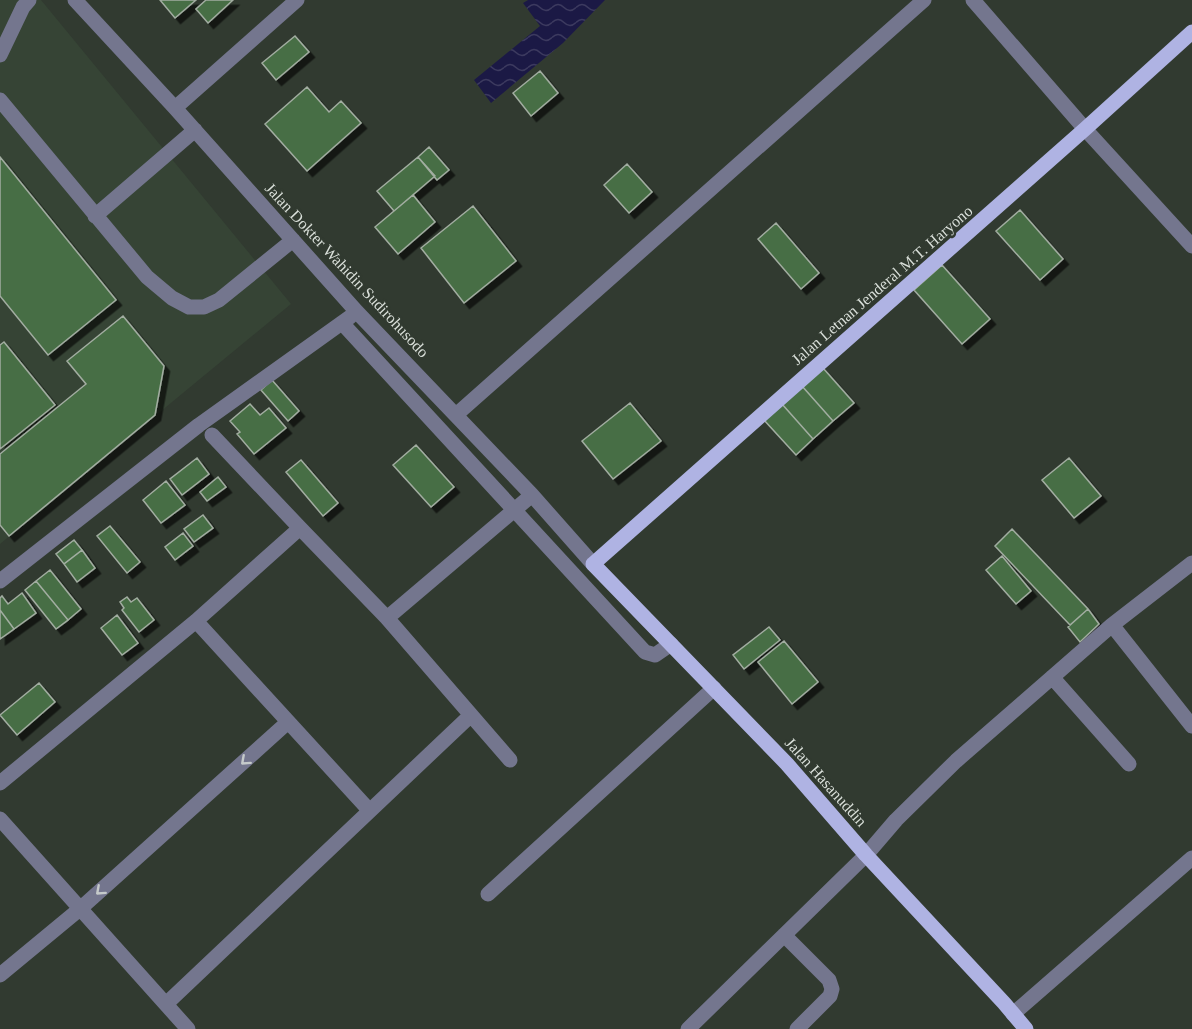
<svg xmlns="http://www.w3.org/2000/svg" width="1192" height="1029" font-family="Georgia,serif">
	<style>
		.built { fill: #364435 }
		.water { fill: url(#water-waves) }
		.building { fill: #466e44; stroke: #a2ada1; stroke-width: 1.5; filter: url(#shadow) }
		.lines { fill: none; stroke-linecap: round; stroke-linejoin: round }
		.minor { stroke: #74768e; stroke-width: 15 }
		.major { stroke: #afb3e3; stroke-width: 15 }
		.oneway { stroke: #c5caca }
		.labels { text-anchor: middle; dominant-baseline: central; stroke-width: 5; stroke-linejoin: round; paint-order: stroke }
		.street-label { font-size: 16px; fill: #d9dfd9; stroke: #313a30 }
	</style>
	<defs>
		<pattern id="water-waves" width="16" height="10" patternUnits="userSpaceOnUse" patternTransform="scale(1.5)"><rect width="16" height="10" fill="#1b1945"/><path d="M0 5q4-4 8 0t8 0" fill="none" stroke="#3c3a5f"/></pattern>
		<filter id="shadow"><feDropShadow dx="5.5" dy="5.5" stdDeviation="0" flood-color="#0009"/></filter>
	</defs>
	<rect width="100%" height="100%" fill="#313a30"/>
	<!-- built -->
	<path class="built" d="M0,0H41L291,304L0,544Z"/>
	<!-- water -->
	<path class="water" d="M528,0H605L563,43L491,103L474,80L540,26L523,3Z"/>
	<!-- building -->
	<path class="building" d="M160,0H196L175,18Z
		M206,0H233L208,23L196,9Z
		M295,36L309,52L276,80L262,63Z
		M540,71L558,93L531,116L513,93Z
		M307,87L329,112L341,101L361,123L307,171L265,124Z
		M429,147L449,170L437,180L418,157Z
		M0,157L116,300L48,355L0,296Z
		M418,157L435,176L394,211L377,191Z
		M627,164L652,192L629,213L604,185Z
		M413,195L435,222L398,254L375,227Z
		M473,206L516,261L464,303L421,248Z
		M1020,210L1063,259L1040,280L996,231Z
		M776,223L819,273L801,289L758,239Z
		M942,265L990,319L962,344L914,290Z
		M123,316L164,366L155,415L9,536L0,525V454L86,384L67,361Z
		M4,342L55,405L0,449V345Z
		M823,368L854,403L833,421L802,386Z
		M272,380L299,411L288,421L261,390Z
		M802,386L833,421L813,439L782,404Z
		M630,403L661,441L613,479L582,441Z
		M250,404L260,415L269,408L286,428L254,454L237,434L240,432L230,421Z
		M782,404L813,439L796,455L764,420Z
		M416,445L454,487L431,507L393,465Z
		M197,458L209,474L182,495L170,479Z
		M1069,458L1101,496L1074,518L1042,480Z
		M301,460L338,503L323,516L286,472Z
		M218,477L226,487L207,501L200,492Z
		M166,481L185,505L161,523L143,500Z
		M203,515L213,528L194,542L184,529Z
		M110,526L140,562L127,573L97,536Z
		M1012,529L1088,609L1070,625L995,546Z
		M183,533L193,546L175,560L165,547Z
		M74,540L82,550L64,564L56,554Z
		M82,550L95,568L77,582L64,564Z
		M1002,556L1031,591L1016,604L986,570Z
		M50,570L81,609L68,620L36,581Z
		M36,581L68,620L56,629L25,590Z
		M22,593L36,613L14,629L0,610V598L2,596L8,604Z
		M127,597L131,602L137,598L154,620L139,632L122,610L124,608L120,602Z
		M1088,609L1099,624L1080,642L1068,627Z
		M0,610L14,629L0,639Z
		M117,615L138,643L122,655L101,628Z
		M769,627L780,640L744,669L733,655Z
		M784,641L818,682L792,704L758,662Z
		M39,683L55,702L17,735L0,715Z"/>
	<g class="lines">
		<!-- minor -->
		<path class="minor" d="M75,0L175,108L357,312L532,495L593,564
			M973,0L1085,129L1192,246
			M0,55L23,7L29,0
			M0,100L147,277L172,298L189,307H204L219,300L293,240
			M175,108L297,0
			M95,216L195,130
			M342,323L645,652L655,655L671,644
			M457,414L924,0
			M0,581L199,425L350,317
			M387,618L532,495
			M196,621L369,810
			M1112,625L1192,726
			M1052,677L1129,764
			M471,715L510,760
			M0,783L196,621L300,528
			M0,819L188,1029
			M488,894L714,688
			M784,935L829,980L832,989L830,996L797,1029
			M0,975L81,908L288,722
			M166,1004L471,715L387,618L300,528L212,435
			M1013,1014L1192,858
			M688,1029L866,855L896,820L956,761L1112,625L1192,563"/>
		<!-- major -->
		<path class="major" d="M1026,1029L1004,1003L866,855L787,764L593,564L1085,129L1192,32"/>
	</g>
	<!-- one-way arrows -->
	<defs><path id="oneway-chevron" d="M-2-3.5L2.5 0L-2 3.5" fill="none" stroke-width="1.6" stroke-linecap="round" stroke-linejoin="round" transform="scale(1.5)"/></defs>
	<g class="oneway">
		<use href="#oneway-chevron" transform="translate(245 761) rotate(138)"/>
		<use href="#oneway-chevron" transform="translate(100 891) rotate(138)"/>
	</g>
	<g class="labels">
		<!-- street labels -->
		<g class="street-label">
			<text transform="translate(347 270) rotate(47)">Jalan Dokter Wahidin Sudirohusodo</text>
			<text transform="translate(882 285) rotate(-41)">Jalan Letnan Jenderal M.T. Haryono</text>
			<text transform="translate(826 782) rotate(48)">Jalan Hasanuddin</text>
		</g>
	</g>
</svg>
